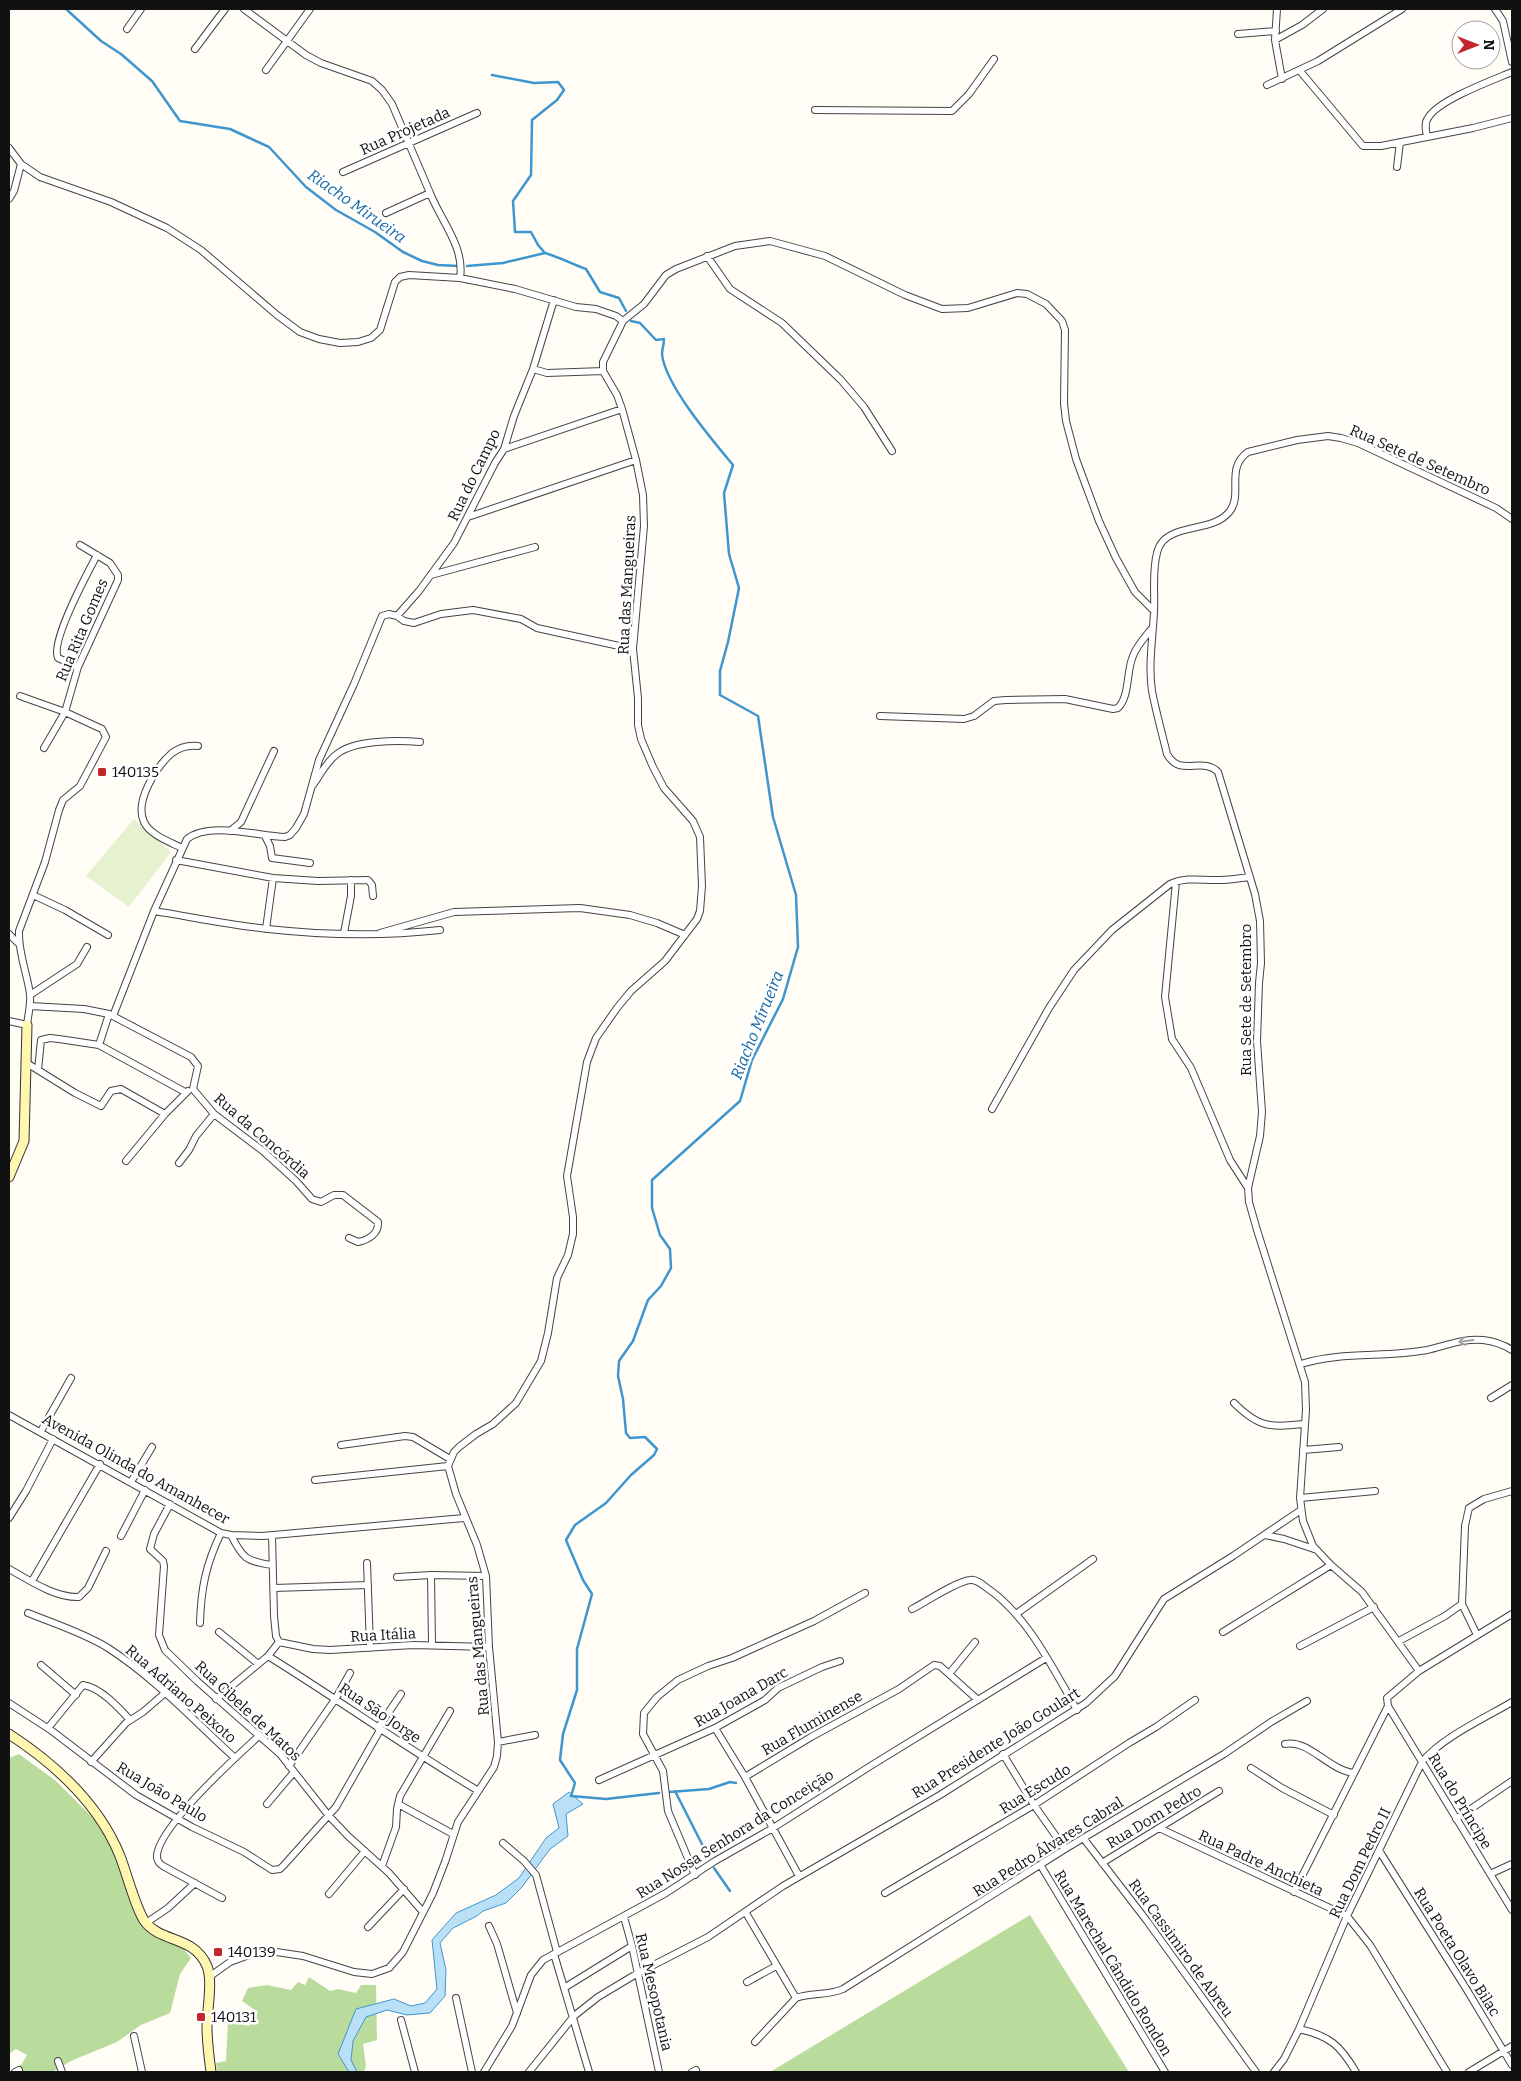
<svg xmlns="http://www.w3.org/2000/svg" width="1521" height="2081" font-family="Bitter,serif">
	<style>
		.forest { fill: #b9dc9c }
		.pitch { fill: #e6f2cf }
		.water { fill: #b9e0f7; stroke: #3f96cf }
		.lines { fill: none; stroke-linecap: round; stroke-linejoin: round }
		.stream { stroke: #3f96cf; stroke-width: 2.5 }
		.street-casing { stroke: #444; stroke-width: 8 }
		.secondary-casing { stroke: #333; stroke-width: 11 }
		.street { stroke: #fff; stroke-width: 6 }
		.secondary { stroke: #fff6b0; stroke-width: 9 }
		.oneway { stroke: #a0a0a0 }
		.poi-dot { fill: #c4262e; stroke: #fff; stroke-width: 2 }
		.labels { text-anchor: middle; dominant-baseline: central; stroke-width: 5; stroke-linejoin: round; paint-order: stroke }
		.street-label { font-size: 15px; fill: #111; stroke: #fff }
		.poi-label { font-size: 15px; fill: #111; stroke: #fff; text-anchor: start }
		.water-label { font-size: 16px; font-style: italic; fill: #1768a6; stroke: #fff }
	</style>
	<rect width="100%" height="100%" fill="#fffdf5"/>
	<!-- forest -->
	<path class="forest" d="M19,1754L56,1781L111,1836L126,1891L137,1916L169,1932L191,1958L180,1974L170,2013L141,2025L117,2042L73,2060L52,2072H17L27,2055L16,2049L9,2054V1758Z
		M1030,1915L1129,2072H770Z
		M309,1977L330,1991L338,1989L356,1993L361,1985H376L377,2040L363,2044L366,2066L364,2072H217L216,2063L226,2061L228,2021L249,2026L258,2012L242,2001L248,1988L267,1985L291,1990L298,1982L305,1985Z"/>
	<!-- pitch -->
	<path class="pitch" d="M134,819L171,852L129,907L86,876Z"/>
	<!-- water -->
	<path class="water" d="M569,1792L583,1804L566,1814L568,1836L550,1849L522,1887L506,1903L483,1911L477,1916L453,1928L440,1943L446,1970L445,1996L430,2013L407,2015L387,2010L366,2017L353,2041L351,2060L357,2072H349L338,2054L356,2009L394,1999L411,2006L425,2003L437,1989L432,1940L456,1913L496,1895L519,1878L546,1838L559,1828L553,1804Z"/>
	<g class="lines">
		<!-- stream -->
		<path class="stream" d="M66,9L101,41L121,54L152,81L180,121L230,129L269,147L306,187L336,210L375,232L403,252L422,261L438,265L458,266
			M492,75L534,83L558,82L564,90L557,100L532,120L531,175L513,201L515,232H531L538,245L545,253
			M467,266L503,263L545,253C559,257 572,264 586,269L600,292L619,298L626,311
			M675,1791L708,1856
			M669,1792L709,1789L730,1782L736,1783
			M571,1796L575,1783L560,1760L563,1734L577,1690V1649L592,1594L583,1580L566,1540L575,1525L606,1503L631,1475L654,1455L657,1449L645,1437L630,1438L626,1433L623,1399L618,1376L619,1361L633,1341L648,1300L661,1286L671,1268L670,1249L660,1235L652,1208V1180L740,1101L752,1060L783,999L798,947L796,895L773,817L758,716L720,695V671L728,642L739,588L729,554L724,493L733,465C713,441 665,385 662,354C662,350 664,344 664,339L656,340L640,323L631,321
			M571,1796L606,1799L659,1793
			M714,1868L730,1891"/>
		<!-- street casing -->
		<g class="street-casing">
			<path id="street" d="M244,9L306,55L321,63L372,81L382,90L392,104L430,193L386,213
				M1277,9L1275,40L1282,79
				M1495,9L1503,21L1512,62
				M127,29L141,9
				M1238,34L1276,31
				M1275,40L1302,25L1323,9
				M195,49L225,9
				M266,70L310,9
				M1300,71L1363,146H1381L1427,137
				M1512,72C1493,80 1438,100 1428,118C1424,123 1426,131 1427,137L1473,128L1512,118
				M1267,85L1318,61L1402,9
				M815,110L952,111L969,94L994,59
				M9,148L21,164L40,177L111,202L167,228L201,250L277,315L300,332L319,339L340,343L358,342L371,338L380,330L395,282L400,277L409,275L460,278L515,289L576,307L596,309L616,316L623,321
				M1397,167L1400,142
				M343,172L477,113
				M430,193C441,221 465,247 460,278
				M9,199L14,191L21,164
				M707,256L730,289L782,323L841,380L864,407L892,451
				M533,369L547,373L603,371
				M504,449L622,409
				M468,517L636,460
				M431,575L535,547
				M397,616L419,591L454,543L495,463L504,449L514,416L533,369L554,300
				M78,667L58,658C50,642 88,572 97,555
				M20,696L65,712L44,748
				M880,716L964,719L974,716L994,701L1006,700L1065,699L1113,709L1118,708C1130,696 1126,672 1133,656C1137,645 1146,636 1153,627
				M313,785C320,775 327,761 337,754C354,740 398,740 420,742
				M230,831L241,822L274,751
				M265,836L270,846L272,858L310,863
				M182,848C170,842 150,835 144,822C134,801 157,766 172,753C180,747 189,745 198,746
				M176,860L273,878L318,881L368,880L372,885L373,896
				M1176,882L1165,997L1172,1039L1191,1068L1230,1160L1248,1188
				M33,895L65,910L108,935
				M154,911C192,917 230,925 268,929C323,935 385,936 440,930
				M266,929L273,878
				M344,933L351,896V880
				M380,933L454,912L580,908L630,915L657,923L685,935
				M9,934L18,943
				M30,995L77,964L87,947
				M30,1006L84,1009L109,1014L191,1057L198,1066L193,1089L214,1114L263,1151L296,1181L312,1199L321,1202L334,1195H343L378,1222C379,1234 368,1240 358,1242L349,1238
				M113,1016L154,911L187,839C209,821 257,836 285,837L290,835L296,828L304,814L319,760L354,684L382,616L389,614L397,616L404,621L414,623L441,614L473,610L521,619L537,628L633,649
				M9,1021L27,1025C28,1015 31,1005 30,994C27,973 18,952 19,931L45,862L59,810L63,800L80,786L106,737L102,729L65,712L78,667L118,580V575L110,563L80,545
				M99,1045L109,1014
				M25,1062L75,1093L101,1106L111,1091L121,1089L165,1114
				M38,1070L41,1040L50,1038L59,1039L99,1045L185,1092
				M992,1109L1049,1008L1074,970L1112,930L1170,884C1188,876 1203,881 1221,880C1231,880 1240,878 1250,877
				M126,1161L165,1114L188,1091
				M179,1163L189,1150L196,1136L214,1114
				M1301,1364C1342,1351 1385,1358 1427,1350C1445,1346 1464,1338 1483,1340C1493,1341 1504,1345 1512,1350
				M1491,1398L1512,1385
				M1234,1403C1260,1429 1271,1427 1305,1424
				M9,1415L221,1533L231,1535L262,1536L464,1518
				M41,1431L71,1378
				M341,1445L405,1436L413,1437L450,1459
				M1303,1450L1339,1447
				M315,1480L448,1466
				M131,1482L152,1447
				M1300,1498L1375,1491
				M170,1504L154,1534L150,1549L163,1561L164,1566L159,1635L165,1650L197,1681L280,1754L329,1816L348,1836L389,1873L423,1912
				M9,1518L26,1491L53,1439
				M231,1535C243,1559 246,1561 272,1565
				M272,1535L274,1616L276,1636L279,1642
				M1265,1535L1284,1539L1317,1550
				M121,1536L145,1490
				M367,1563L370,1648
				M9,1569C29,1580 55,1598 79,1597L88,1588L106,1551
				M431,1575L432,1645
				M397,1577L431,1575L486,1576
				M32,1581L100,1464
				M274,1588L368,1585
				M912,1609C926,1602 955,1582 970,1580C976,1579 982,1584 987,1588C1028,1616 1052,1667 1077,1710
				M28,1613C55,1624 84,1633 108,1648C155,1678 194,1721 235,1758
				M1016,1614L1093,1559
				M200,1623C201,1588 206,1564 221,1533
				M219,1632L257,1663
				M1223,1632L1331,1565
				M1477,1635L1462,1604L1465,1526L1469,1508L1484,1499L1512,1491
				M1399,1641L1445,1616L1462,1604
				M279,1642L313,1649L330,1650L413,1645L489,1647
				M1300,1646L1374,1607
				M268,1656C339,1700 406,1748 477,1790
				M41,1665L76,1695
				M1419,1671L1362,1592L1331,1565L1313,1546L1303,1521L1300,1498L1306,1410L1305,1382L1257,1230L1249,1202L1248,1188L1260,1136L1262,1112L1257,1041L1259,983L1261,963L1260,921L1255,894L1218,772C1202,756 1180,778 1167,754C1162,733 1156,712 1152,691C1148,665 1153,637 1154,611C1155,592 1152,571 1157,553C1158,548 1160,544 1164,540C1181,524 1215,531 1230,511C1243,494 1225,468 1248,452L1297,440L1328,436L1341,438L1358,443L1496,508L1512,519
				M949,1674L975,1642
				M216,1699L268,1656L279,1642
				M9,1703L52,1731L136,1795L192,1827L244,1852L272,1870L280,1869L284,1865L336,1807L380,1730
				M1388,1706L1512,1910
				M48,1728L83,1685C100,1687 119,1708 130,1720
				M378,1728L401,1694
				M715,1728L745,1777L799,1876
				M498,1742L535,1735
				M1285,1744C1309,1739 1328,1770 1354,1773
				M1003,1754L1034,1805L1065,1849
				M91,1762L126,1723L143,1712L165,1693
				M289,1766L336,1698L350,1673
				M1251,1768L1282,1788L1334,1815
				M745,1777L811,1737L899,1689L934,1665L940,1666L978,1700
				M599,1780L715,1728L765,1700L778,1688L822,1667L840,1661
				M267,1804L294,1772
				M398,1804L453,1834
				M1456,1819L1512,1781
				M1159,1828L1347,1916L1370,1945L1447,2072
				M1084,1839L1147,1921L1256,2072
				M503,1843L524,1861L536,1875L557,1952
				M1380,1852L1467,1990L1512,2065
				M1102,1863L1219,1791
				M382,1866L396,1827L397,1809L400,1796L450,1711
				M1041,1866L1165,2072
				M1490,1874L1512,1864
				M695,1875L668,1811L663,1771L643,1734L644,1713L657,1697L678,1680L708,1666L732,1658L814,1621L865,1593
				M1294,1892L1388,1706L1387,1698L1419,1671L1512,1614
				M885,1893L1034,1805L1129,1743L1156,1727L1195,1700
				M329,1894L365,1851
				M222,1898L163,1866C160,1864 157,1861 157,1857C156,1829 238,1755 260,1735
				M746,1913L796,1998
				M624,1917L632,1946L659,2072
				M146,1923L168,1908L195,1883
				M489,1926L497,1944L517,2013
				M368,1927L404,1889
				M554,1954L589,2072
				M209,1977L230,1962L263,1950L303,1956L354,1972L372,1974L389,1968L403,1952L433,1893L445,1862L458,1822L494,1767L497,1756L498,1742L489,1647L486,1576L477,1545L456,1494L448,1466L454,1452L459,1447L476,1434L493,1424L516,1403L541,1361L548,1333L557,1278L568,1255L573,1234V1217L567,1176L587,1062L596,1038L617,1008L631,991L665,961L697,919L700,911L702,886L700,837L693,821L664,788L653,767L641,739L638,725V698L633,649L644,526L643,495L636,460L622,409L617,395L603,371V362L623,321L644,304L666,275L676,269L735,246L770,241L825,256L905,295L942,309L968,308L1017,293L1027,294L1046,304L1062,321L1065,330L1064,403L1066,421L1076,459L1099,521L1116,558L1135,592L1154,611
				M747,1982L776,1966
				M564,1988L632,1946
				M456,1998L472,2072
				M796,1998C811,1992 828,1996 843,1989L1065,1849L1224,1754L1271,1722L1307,1701
				M401,2020L415,2072
				M1299,2029C1330,2036 1340,2045 1356,2072
				M134,2036L142,2072
				M755,2042L796,1998
				M58,2061L62,2072
				M15,2072L19,2070
				M484,2072L512,2026L531,1975L543,1960L666,1893L715,1861L773,1828L872,1765L1046,1658
				M529,2072L574,2016L598,1997L638,1973L708,1937L783,1886L940,1795L1086,1703L1115,1676L1164,1599L1233,1556L1301,1510
				M692,2072L696,2070
				M1274,2072L1284,2059L1299,2029L1347,1916L1422,1762C1441,1738 1485,1718 1512,1702
				M1469,2072L1512,2046"/>
		</g>
		<!-- secondary casing -->
		<g class="secondary-casing">
			<path id="secondary" d="M9,1177L24,1141L27,1025
				M9,1734C55,1764 99,1804 120,1856C126,1871 137,1913 146,1923C163,1943 194,1936 207,1966C213,1981 207,2010 207,2027C207,2042 209,2057 211,2072"/>
		</g>
		<!-- street -->
		<use href="#street" class="street"/>
		<!-- secondary -->
		<use href="#secondary" class="secondary"/>
	</g>
	<!-- one-way arrows -->
	<defs><path id="oneway-shaft" d="M-6 0H5M1.5-3L5.5 0L1.5 3" fill="none" stroke-width="1.6" stroke-linecap="round" stroke-linejoin="round" transform="scale(1.25)"/></defs>
	<use class="oneway" href="#oneway-shaft" transform="translate(1466 1341) rotate(172)"/>
	<!-- markers -->
	<g class="poi-dot">
		<rect x="97" y="767" width="10" height="10" rx="2.5"/>
		<rect x="213" y="1947" width="10" height="10" rx="2.5"/>
		<rect x="196" y="2012" width="10" height="10" rx="2.5"/>
	</g>
	<g class="labels">
		<!-- street labels -->
		<g class="street-label">
			<text transform="translate(405 131) rotate(-24)">Rua Projetada</text>
			<text transform="translate(1420 460) rotate(24)">Rua Sete de Setembro</text>
			<text transform="translate(474 475) rotate(-64)">Rua do Campo</text>
			<text transform="translate(627 585) rotate(-87)">Rua das Mangueiras</text>
			<text transform="translate(82 630) rotate(-67)">Rua Rita Gomes</text>
			<text transform="translate(1246 1000) rotate(-90)">Rua Sete de Setembro</text>
			<text transform="translate(262 1136) rotate(41)">Rua da Concórdia</text>
			<text transform="translate(136 1469) rotate(29)">Avenida Olinda do Amanhecer</text>
			<text transform="translate(383 1635) rotate(-3)">Rua Itália</text>
			<text transform="translate(478 1646) rotate(-95)">Rua das Mangueiras</text>
			<text transform="translate(181 1694) rotate(41)">Rua Adriano Peixoto</text>
			<text transform="translate(741 1697) rotate(-30)">Rua Joana Darc</text>
			<text transform="translate(248 1711) rotate(43)">Rua Cibele de Matos</text>
			<text transform="translate(380 1713) rotate(34)">Rua São Jorge</text>
			<text transform="translate(812 1723) rotate(-30)">Rua Fluminense</text>
			<text transform="translate(996 1743) rotate(-32)">Rua Presidente João Goulart</text>
			<text transform="translate(1035 1789) rotate(-32)">Rua Escudo</text>
			<text transform="translate(162 1792) rotate(31)">Rua João Paulo</text>
			<text transform="translate(1460 1801) rotate(59)">Rua do Príncipe</text>
			<text transform="translate(1154 1817) rotate(-31)">Rua Dom Pedro</text>
			<text transform="translate(735 1834) rotate(-32)">Rua Nossa Senhora da Conceição</text>
			<text transform="translate(1048 1847) rotate(-32)">Rua Pedro Álvares Cabral</text>
			<text transform="translate(1261 1863) rotate(25)">Rua Padre Anchieta</text>
			<text transform="translate(1360 1863) rotate(-64)">Rua Dom Pedro II</text>
			<text transform="translate(1181 1948) rotate(54)">Rua Cassimiro de Abreu</text>
			<text transform="translate(1457 1952) rotate(58)">Rua Poeta Olavo Bilac</text>
			<text transform="translate(1113 1963) rotate(59)">Rua Marechal Cândido Rondon</text>
			<text transform="translate(654 1992) rotate(77)">Rua Mesopotania</text>
		</g>
		<!-- poi labels -->
		<g class="poi-label">
			<text x="112" y="772">140135</text>
			<text x="228" y="1952">140139</text>
			<text x="211" y="2017">140131</text>
		</g>
		<!-- water labels -->
		<g class="water-label">
			<text transform="translate(357 206) rotate(35)">Riacho Mirueira</text>
			<text transform="translate(757 1025) rotate(-68)">Riacho Mirueira</text>
		</g>
	</g>
	<!-- border -->
	<rect width="1521" height="2081" fill="none" stroke="#111111" stroke-width="20"/>
	<!-- north arrow -->
	<g transform="translate(1476 45) rotate(90)"><circle r="24" fill="#ffffff" stroke="#a0a0a0"/>
	<path d="M0-4L9 19L0 12L-9 19Z" fill="#c4262e"/>
	<text y="-8" font-size="14" font-weight="bold" text-anchor="middle" fill="#111111">N</text>
	</g>
</svg>
